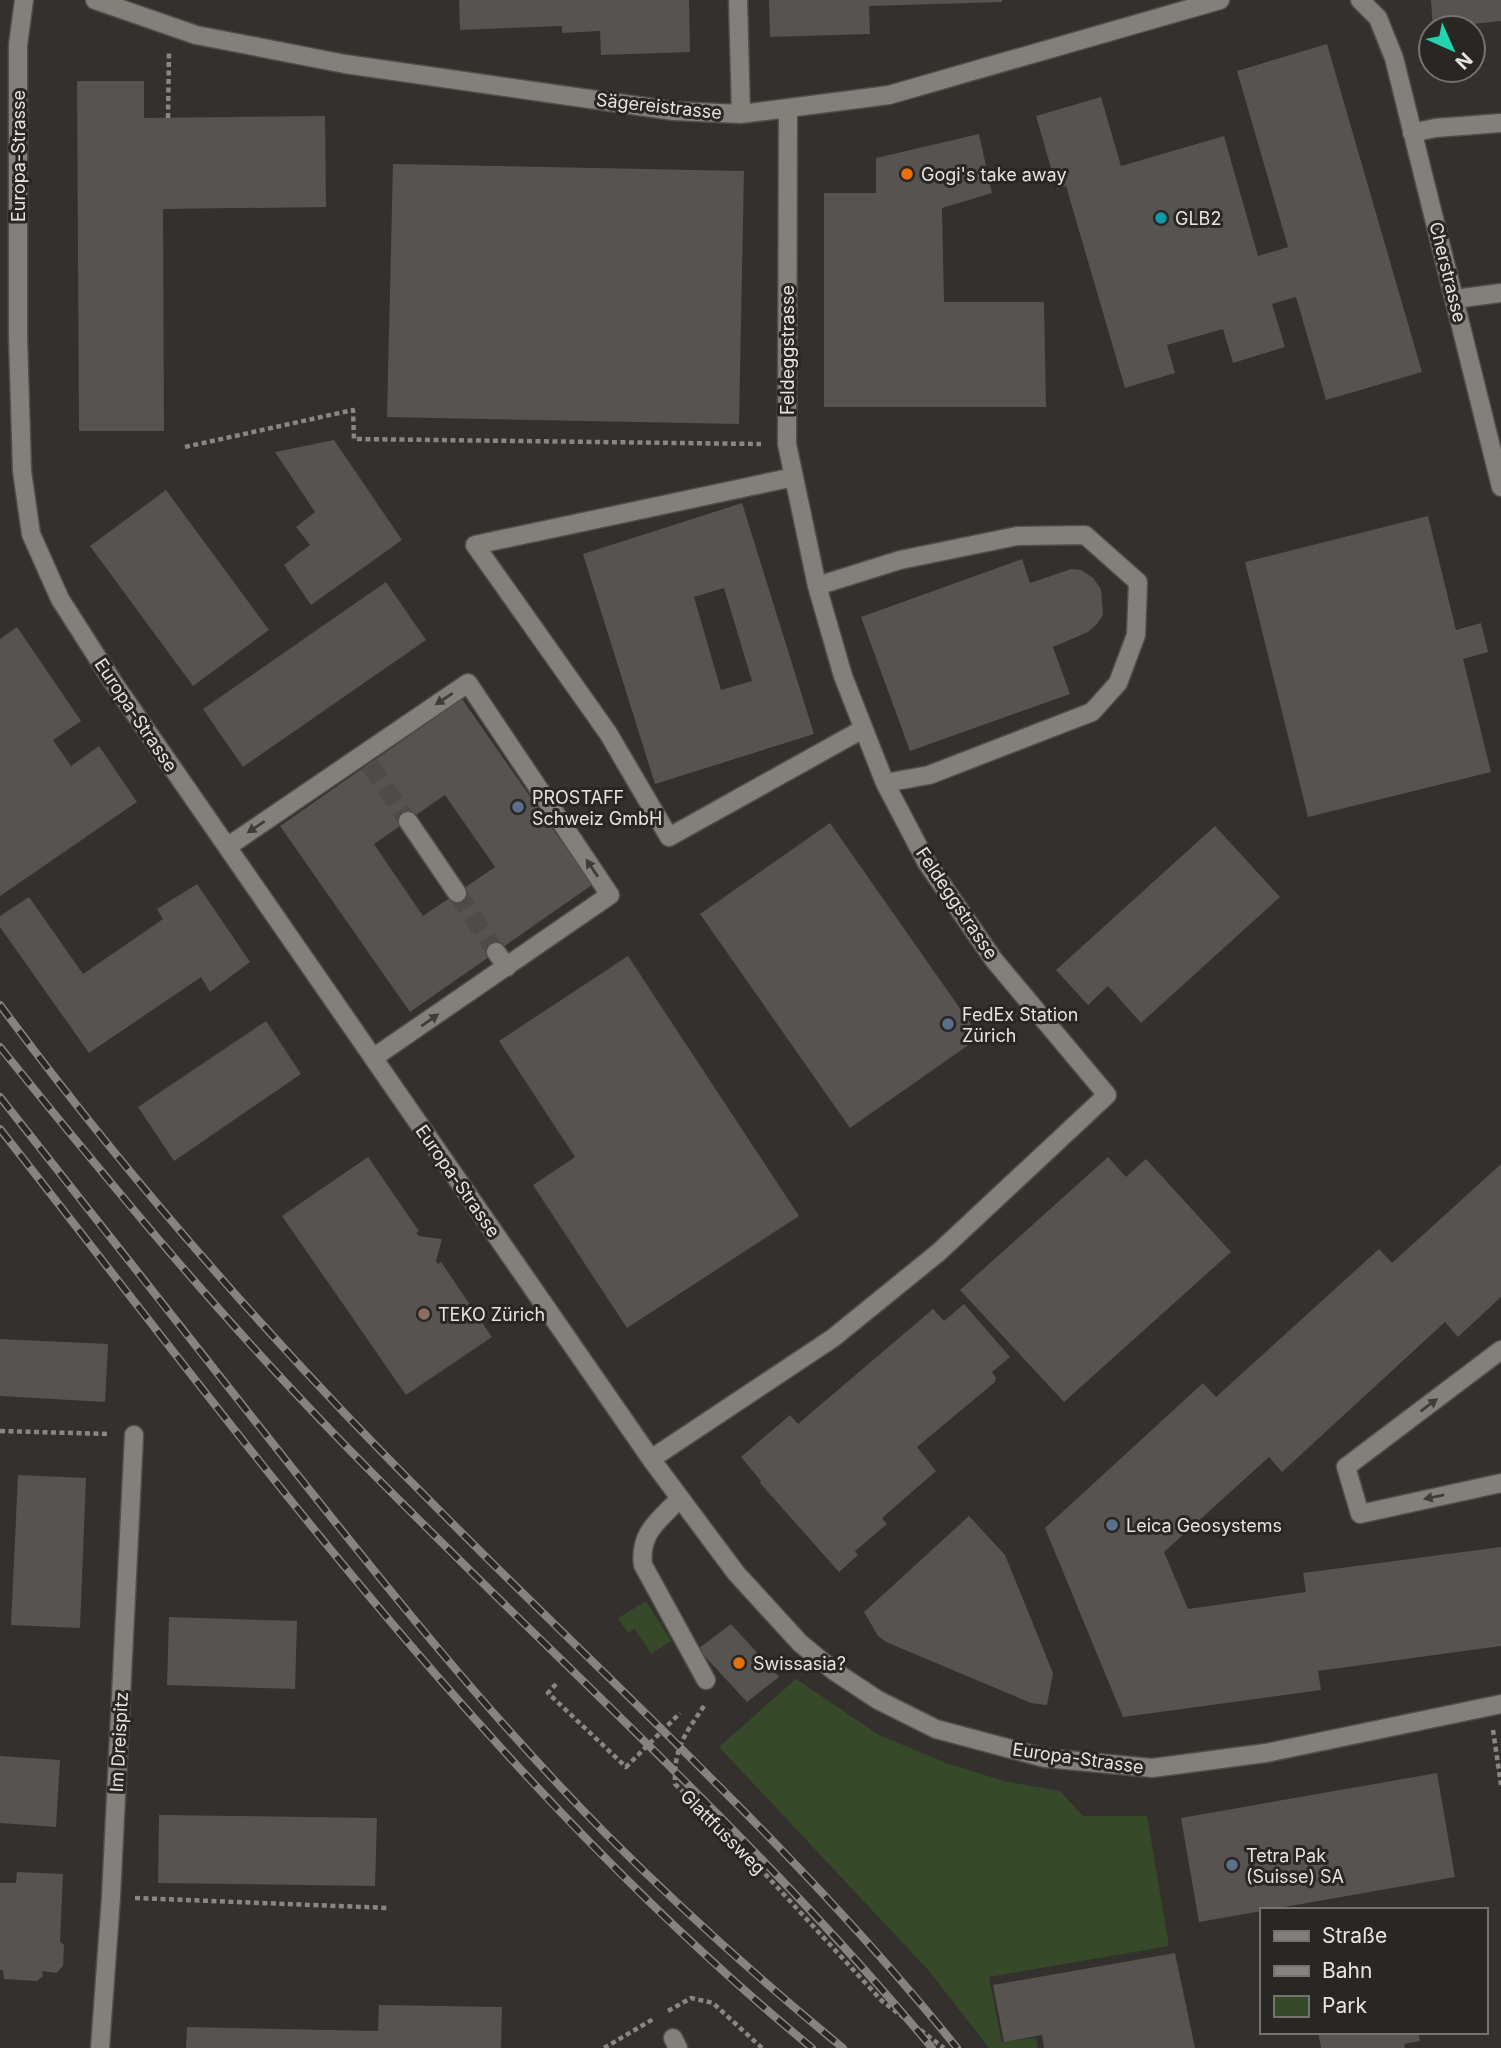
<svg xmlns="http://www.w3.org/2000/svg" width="1501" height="2048" font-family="Inter,sans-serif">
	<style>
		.green { fill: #364928 }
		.building { fill: #575350; fill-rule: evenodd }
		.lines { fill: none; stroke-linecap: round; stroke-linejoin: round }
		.minor-tunnel { stroke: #4e4b48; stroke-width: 18; stroke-dasharray: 18 9; stroke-linecap: butt }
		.minor-casing { stroke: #504d4a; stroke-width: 21 }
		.path { stroke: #898684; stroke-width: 4.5; stroke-dasharray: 5 3.5; stroke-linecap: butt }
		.minor { stroke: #837f7b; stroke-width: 18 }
		.rail-casing { stroke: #868381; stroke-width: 8 }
		.rail { stroke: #292723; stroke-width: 5; stroke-dasharray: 16; stroke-linecap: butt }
		.oneway { fill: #403d39 }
		.food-dot { fill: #e8710a; stroke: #292723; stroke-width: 2.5 }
		.culture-dot { fill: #0f9aa8; stroke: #292723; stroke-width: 2.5 }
		.service-dot { fill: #5c6f8a; stroke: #292723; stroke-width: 2.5 }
		.education-dot { fill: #8d6e63; stroke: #292723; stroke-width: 2.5 }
		.labels { text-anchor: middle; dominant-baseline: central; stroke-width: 6; stroke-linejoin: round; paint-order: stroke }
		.street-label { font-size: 18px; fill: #e6e4e2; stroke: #292723 }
		.poi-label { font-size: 18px; fill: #e6e4e2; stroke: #292723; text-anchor: start }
	</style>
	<rect width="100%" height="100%" fill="#33302d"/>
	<!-- green -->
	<path class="green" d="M646,1601L671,1641L651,1654L635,1629L628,1633L618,1618Z
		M796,1679L879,1735L949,1764L1004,1781L1060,1791L1083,1816H1147L1169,1946L989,1977L1002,2042L1036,2038L1038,2048H989L929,1971L719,1747Z"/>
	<!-- building -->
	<path class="building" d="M459,0H689L690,52L601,55L600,31L562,33V26L460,30Z
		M769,0H1002V2L869,6L870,34L770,37Z
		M1431,0H1501V21L1433,28Z
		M1327,44L1422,372L1326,400L1296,297L1272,304L1285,347L1233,363L1223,329L1167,345L1175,373L1125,388L1066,186L1057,189L1036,116L1101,97L1121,166L1224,136L1258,256L1288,247L1237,71Z
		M77,81H144V118L325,116L326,207L163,209L164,431H79Z
		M979,134L992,193L942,208L944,302H1044L1046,407H824V193H876V158Z
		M393,164L744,171L739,424L387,417Z
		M334,440L402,540L311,605L284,565L310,545L296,527L315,512L275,452Z
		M166,490L269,630L193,686L90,546Z
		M742,503L814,734L655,784L583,554ZM724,588L752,681L721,690L694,597Z
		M1428,516L1456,630L1481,623L1488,652L1463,659L1491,772L1308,817L1245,562Z
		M1022,559L1030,583L1071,569L1081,570L1093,578L1101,589L1103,615L1097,624L1088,632L1053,647L1070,694L910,751L861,617Z
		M386,582L426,640L243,767L203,709Z
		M17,627L81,721L53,740L71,766L99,746L137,802L0,896V639Z
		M462,699L592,885L410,1012L280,826ZM445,795L495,867L423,916L374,844Z
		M830,823L980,1037L850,1128L700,914Z
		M1215,826L1280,897L1141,1023L1108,986L1088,1005L1056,970Z
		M197,884L250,962L210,992L201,977L89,1053L0,927V916L29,897L83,974L163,919L157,909Z
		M628,956L799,1216L627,1328L533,1185L575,1157L499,1041Z
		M266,1021L301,1074L174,1161L138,1107Z
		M368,1157L419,1231L416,1233L419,1236L442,1239L436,1261L438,1264L441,1262L492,1337L406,1395L282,1216Z
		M1108,1157L1126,1177L1146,1159L1231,1252L1064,1402L960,1290Z
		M1501,1164V1297L1458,1337L1445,1322L1282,1472L1269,1457L1164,1552L1188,1609L1306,1592L1303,1573L1501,1547V1646L1318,1671L1321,1690L1123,1717L1045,1528L1203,1383L1216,1397L1379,1249L1392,1263Z
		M964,1304L1010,1357L992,1372L996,1378L995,1382L917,1447L936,1471L882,1518L887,1524L855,1551L858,1555L839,1572L760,1483L761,1481L741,1457L790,1415L798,1424L933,1309L944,1321Z
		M0,1339L108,1344L105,1402L0,1396Z
		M18,1475L86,1478L80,1628L11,1625Z
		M969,1516L1005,1555L1053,1673L1047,1705L1031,1703L886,1642L878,1636L864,1612Z
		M169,1617L297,1621L295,1689L167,1685Z
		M731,1624L779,1677L747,1702L698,1649Z
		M0,1756L60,1760L56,1827L0,1823Z
		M1437,1773L1455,1877L1199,1922L1181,1818Z
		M159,1815L377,1818L375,1886L158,1883Z
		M17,1872L63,1874L60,1942L64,1945L63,1966L56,1973L42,1971L43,1976L37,1981L4,1979L3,1970H0V1883H16Z
		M1175,1953L1195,2048H1044L1042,2035L1004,2042L993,1985Z
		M379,2005L502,2007L501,2048H186L187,2027L378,2031Z
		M1318,2032H1418L1420,2041L1404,2044L1405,2048H1321Z"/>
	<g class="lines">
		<!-- minor-tunnel -->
		<path class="minor-tunnel" d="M370,765L408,821
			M457,893L496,952"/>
		<!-- minor casing -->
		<g class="minor-casing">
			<path id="minor" d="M24,0L18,45V337L22,471L31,534L60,599L113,682L651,1459L736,1573L800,1643L834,1671L878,1700L936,1729L1045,1758L1152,1768L1266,1753L1501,1704
				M95,0L196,35L345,64L674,111L741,114L889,95L1220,0
				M738,0L741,114
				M1360,0L1378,18L1394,58L1501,487
				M1412,133L1435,128L1501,123
				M1455,299L1501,293
				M794,477L475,545L608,733L669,837L863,729
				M817,586L900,560L1017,536L1085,535L1138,582L1136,635L1118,683L1092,712L929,775L885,783
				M408,821L457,893
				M227,847L468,683L610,895L373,1058
				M496,952L507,967
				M1501,1350L1346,1467L1360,1514L1501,1483
				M651,1459L833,1338L939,1252L1107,1095L994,960L927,863L885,783L843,676L817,586L787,444L788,109
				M680,1498C659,1521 639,1532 643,1565L706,1680
				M673,2038L678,2048
				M100,2048L111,1897L134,1435"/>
		</g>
		<!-- path -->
		<path class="path" d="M168,118L169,51
			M185,447L353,410L354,439L761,444
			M0,1431L109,1434
			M556,1684L548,1693L626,1767L680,1713
			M704,1706C684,1736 674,1747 675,1784L743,1850L882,2001L944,2048
			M1493,1730L1501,1785
			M135,1898L389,1908
			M668,2011L691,1998L713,2003L762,2048
			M604,2048L655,2018"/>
		<!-- minor -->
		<use href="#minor" class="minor"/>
		<!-- rail casing -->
		<g class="rail-casing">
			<path id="rail" d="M0,1005C133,1185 281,1352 439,1510C614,1687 801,1853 957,2048
				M0,1047C108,1181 217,1313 337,1437C535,1642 749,1828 932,2048
				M0,1097C95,1218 190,1339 285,1459C387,1588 490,1717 606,1834C681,1909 760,1980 843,2048
				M0,1129C252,1450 494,1786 812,2048"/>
		</g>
		<!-- rail -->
		<use href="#rail" class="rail"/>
	</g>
	<!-- one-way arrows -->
	<defs><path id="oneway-solid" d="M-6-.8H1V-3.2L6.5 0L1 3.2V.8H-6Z" transform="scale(1.75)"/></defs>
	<g class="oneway">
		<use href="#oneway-solid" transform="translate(444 699) rotate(146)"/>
		<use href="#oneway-solid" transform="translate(256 827) rotate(146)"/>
		<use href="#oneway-solid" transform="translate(592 868) rotate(-124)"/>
		<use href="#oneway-solid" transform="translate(430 1020) rotate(-35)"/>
		<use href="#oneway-solid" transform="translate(1429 1405) rotate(-37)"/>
		<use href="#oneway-solid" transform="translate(1434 1497) rotate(168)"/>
	</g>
	<!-- markers -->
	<g class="food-dot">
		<circle cx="907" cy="174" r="7"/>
		<circle cx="739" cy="1663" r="7"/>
	</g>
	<circle class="culture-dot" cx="1161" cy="218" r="7"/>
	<g class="service-dot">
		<circle cx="518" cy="807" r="7"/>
		<circle cx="948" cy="1024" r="7"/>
		<circle cx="1112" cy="1525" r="7"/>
		<circle cx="1232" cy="1865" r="7"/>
	</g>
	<circle class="education-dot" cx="424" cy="1314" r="7"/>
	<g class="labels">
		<!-- street labels -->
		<g class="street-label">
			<text transform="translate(659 106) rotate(6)">Sägereistrasse</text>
			<text transform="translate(18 156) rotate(-90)">Europa-Strasse</text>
			<text transform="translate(1448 272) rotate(76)">Cherstrasse</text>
			<text transform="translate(787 350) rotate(-90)">Feldeggstrasse</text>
			<text transform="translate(136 715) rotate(56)">Europa-Strasse</text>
			<text transform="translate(957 903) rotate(56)">Feldeggstrasse</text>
			<text transform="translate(458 1181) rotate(55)">Europa-Strasse</text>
			<text transform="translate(119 1742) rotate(-87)">Im Dreispitz</text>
			<text transform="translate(1078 1758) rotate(8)">Europa-Strasse</text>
			<text transform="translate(723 1832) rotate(45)">Glattfussweg</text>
		</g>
		<!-- poi labels -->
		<g class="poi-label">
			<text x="921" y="174">Gogi's take away</text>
			<text x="1175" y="218">GLB2</text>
			<text x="532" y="797">PROSTAFF<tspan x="532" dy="21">Schweiz GmbH</tspan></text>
			<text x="962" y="1014">FedEx Station<tspan x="962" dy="21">Zürich</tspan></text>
			<text x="438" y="1314">TEKO Zürich</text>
			<text x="1126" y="1525">Leica Geosystems</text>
			<text x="753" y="1663">Swissasia?</text>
			<text x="1246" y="1855">Tetra Pak<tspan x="1246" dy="21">(Suisse) SA</tspan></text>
		</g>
	</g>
	<!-- legend -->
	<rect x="1260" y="1908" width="228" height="126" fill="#292723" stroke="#75736f" stroke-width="2"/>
	<rect x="1274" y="1931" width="35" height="10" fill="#837f7b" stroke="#75736f" stroke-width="2"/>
	<text x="1322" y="1943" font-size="21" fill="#e6e4e2">Straße</text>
	<rect x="1274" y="1966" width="35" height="10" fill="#868381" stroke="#75736f" stroke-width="2"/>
	<text x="1322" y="1978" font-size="21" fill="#e6e4e2">Bahn</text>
	<rect x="1274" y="1996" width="35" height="21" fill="#364928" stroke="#75736f" stroke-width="2"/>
	<text x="1322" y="2013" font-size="21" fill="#e6e4e2">Park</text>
	<!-- north arrow -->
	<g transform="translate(1452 49) rotate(135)"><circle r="33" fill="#292723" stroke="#75736f" stroke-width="2"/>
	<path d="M0-5L12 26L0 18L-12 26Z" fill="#23d5af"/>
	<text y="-10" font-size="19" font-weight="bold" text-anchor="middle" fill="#e6e4e2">N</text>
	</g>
</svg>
